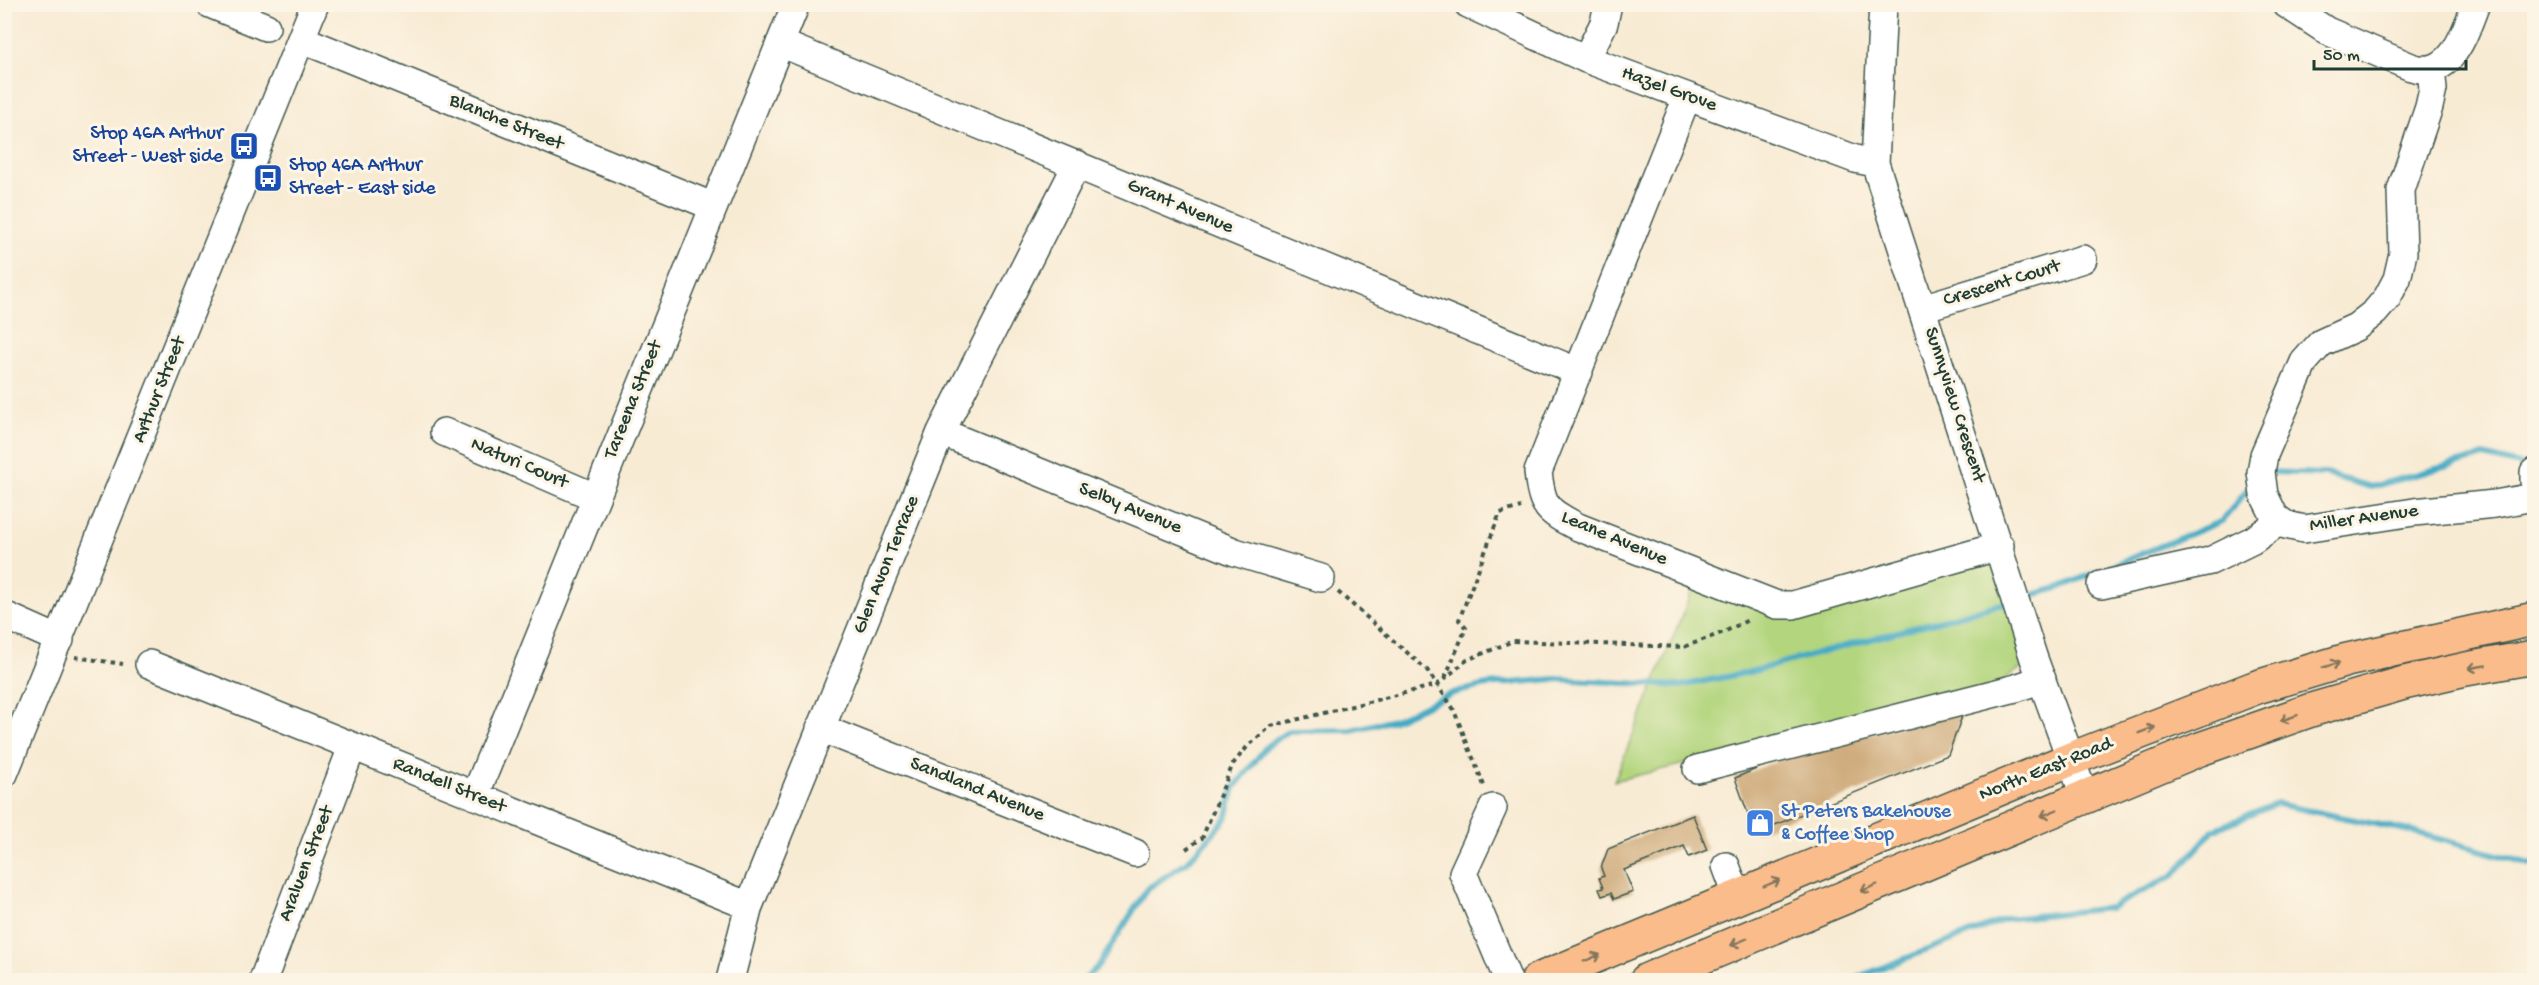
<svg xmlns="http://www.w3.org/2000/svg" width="2539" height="985" font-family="'Gochi Hand',sans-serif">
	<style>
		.green { fill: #b2d57d; stroke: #688958; stroke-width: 1.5 }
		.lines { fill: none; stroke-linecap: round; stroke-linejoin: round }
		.stream { stroke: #44aac4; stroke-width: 6 }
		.building { fill: #cfac7d }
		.minor-casing { stroke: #40574c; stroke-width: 30 }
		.major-casing { stroke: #40574c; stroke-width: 36 }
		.path { stroke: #40574c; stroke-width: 4; stroke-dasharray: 4.5 4.5; stroke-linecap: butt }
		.minor { stroke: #fff; stroke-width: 27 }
		.major { stroke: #fabc8b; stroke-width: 33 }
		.oneway { stroke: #82765b }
		.labels { text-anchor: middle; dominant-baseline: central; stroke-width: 6; stroke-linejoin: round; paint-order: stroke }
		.street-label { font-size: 20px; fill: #1f3d34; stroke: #fcf5e5 }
		.transit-label { font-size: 20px; fill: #164399; stroke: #fcf5e5; text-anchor: end }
		.shop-label { font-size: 20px; fill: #366cbe; stroke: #fcf5e5; text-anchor: start }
	</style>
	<rect width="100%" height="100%" fill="#fcf5e5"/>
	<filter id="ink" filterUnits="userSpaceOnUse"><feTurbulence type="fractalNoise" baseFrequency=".0167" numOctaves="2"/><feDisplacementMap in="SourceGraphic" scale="12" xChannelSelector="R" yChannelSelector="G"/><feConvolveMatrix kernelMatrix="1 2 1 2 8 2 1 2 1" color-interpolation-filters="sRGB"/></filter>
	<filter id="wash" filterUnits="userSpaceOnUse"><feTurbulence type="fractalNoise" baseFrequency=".008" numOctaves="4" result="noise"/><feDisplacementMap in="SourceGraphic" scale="24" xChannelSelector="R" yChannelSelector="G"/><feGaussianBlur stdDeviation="1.35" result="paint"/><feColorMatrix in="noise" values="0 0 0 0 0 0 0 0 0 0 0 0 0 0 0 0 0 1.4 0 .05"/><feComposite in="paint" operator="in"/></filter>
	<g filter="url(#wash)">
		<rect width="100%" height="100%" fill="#f8ebd4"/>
		<!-- green -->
		<path class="green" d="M2000,546L2034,659L1988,691L1614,781L1699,574L1776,605Z"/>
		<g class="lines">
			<!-- stream -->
			<path class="stream" d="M2270,472L2325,474L2371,487L2484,456L2528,467
				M2021,598L2058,588L2222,521L2254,482
				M1084,980L1099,965L1147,889L1188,861L1226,819L1234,788L1267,746L1289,731L1351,730L1394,720L1453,693L1487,685L1555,679L1679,686L1746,673L2008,602
				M1856,980L1861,976L2006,919L2110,908L2174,875L2213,830L2276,804L2410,831L2534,865"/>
		</g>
		<g id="blocks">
			<!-- building -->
			<path class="building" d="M1964,711L1948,755L1755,833L1735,778L1802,750Z
				M1693,815L1707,850L1689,857L1684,846L1624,870L1633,892L1614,899L1611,893L1602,896L1599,889L1603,888L1599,878L1604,876L1601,868L1608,849Z"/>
		</g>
	</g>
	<g filter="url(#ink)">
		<use href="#blocks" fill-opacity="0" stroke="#40574c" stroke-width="1.5"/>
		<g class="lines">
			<!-- minor casing -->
			<g class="minor-casing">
				<path id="minor" d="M210,4L266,27
					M1468,4L1586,59L1855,159L1875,163
					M1883,4L1875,163L2034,659L2085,798
					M2286,4L2327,31L2411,67C2452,80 2464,34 2476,4
					M301,39L712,206
					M780,43L1579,372
					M1586,59L1604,23L1608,4
					M2431,69L2433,89L2429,107L2401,190L2403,253L2397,279L2387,298L2375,312L2356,327L2321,343L2304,362L2264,455L2261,472L2264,495L2275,517L2286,525L2304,529L2414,512L2495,504L2534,497
					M1687,97L1538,472C1542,508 1547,511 1578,527L1777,605H1793L2000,546
					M1922,308L2083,259
					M444,432L595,497
					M941,432L1235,552L1321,578
					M2534,472V481
					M2101,585L2210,561L2253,540L2280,521
					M4,615L60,640
					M149,664L749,906
					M820,728L1135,853
					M1697,769L2016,688L2042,679
					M4,774L315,4
					M475,796L796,4
					M1493,808L1463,873L1508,980
					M1726,866L1738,898
					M263,980L352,747
					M730,980L749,906L941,432L1077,164"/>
			</g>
			<!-- major casing -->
			<g class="major-casing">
				<path id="major" d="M1538,980L2071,759L2257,687L2347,660L2534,619
					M1647,980L2200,749L2311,710L2404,683L2466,669L2534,657"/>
			</g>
			<!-- path -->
			<path class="path" d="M1338,592L1427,670L1453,708L1485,788
				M75,657L123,664
				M1445,678L1466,628L1459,620L1500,513L1521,507
				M1186,849L1202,838L1233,764L1247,747L1271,726L1437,685L1467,660L1513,641L1684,647L1724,632L1750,619"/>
			<!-- minor -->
			<use href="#minor" class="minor"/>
			<!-- major -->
			<use href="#major" class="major"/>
		</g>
		<!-- one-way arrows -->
		<defs><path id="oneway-shaft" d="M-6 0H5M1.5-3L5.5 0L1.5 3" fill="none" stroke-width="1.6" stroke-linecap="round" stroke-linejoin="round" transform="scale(1.5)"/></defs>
		<g class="oneway">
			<use href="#oneway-shaft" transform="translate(2331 665) rotate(-17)"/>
			<use href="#oneway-shaft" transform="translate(2477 667) rotate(170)"/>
			<use href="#oneway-shaft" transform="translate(2289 718) rotate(161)"/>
			<use href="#oneway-shaft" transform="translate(2147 730) rotate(-21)"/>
			<use href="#oneway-shaft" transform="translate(2049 813) rotate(157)"/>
			<use href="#oneway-shaft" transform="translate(1772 883) rotate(-23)"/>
			<use href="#oneway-shaft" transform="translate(1869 888) rotate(157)"/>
			<use href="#oneway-shaft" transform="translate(1739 942) rotate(157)"/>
			<use href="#oneway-shaft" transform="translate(1592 958) rotate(-23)"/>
		</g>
	</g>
	<!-- icons -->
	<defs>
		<g id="bus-square" transform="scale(1.5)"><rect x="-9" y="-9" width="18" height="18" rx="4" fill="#1a4fb4" stroke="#fcf5e5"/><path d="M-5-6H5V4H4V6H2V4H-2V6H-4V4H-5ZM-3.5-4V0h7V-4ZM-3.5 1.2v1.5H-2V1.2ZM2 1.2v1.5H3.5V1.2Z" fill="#fff"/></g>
		<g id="shop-square" transform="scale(1.5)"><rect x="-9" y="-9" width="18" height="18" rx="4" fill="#3f7fe0" stroke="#fcf5e5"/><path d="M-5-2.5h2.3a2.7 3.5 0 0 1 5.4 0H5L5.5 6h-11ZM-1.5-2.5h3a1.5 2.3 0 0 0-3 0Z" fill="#fff"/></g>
	</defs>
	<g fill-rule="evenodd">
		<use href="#bus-square" x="244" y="146"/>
		<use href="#bus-square" x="268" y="178"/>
		<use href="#shop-square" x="1760" y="823"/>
	</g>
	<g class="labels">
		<!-- street labels -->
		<g class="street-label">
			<text transform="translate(1669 90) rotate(20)">Hazel Grove</text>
			<text transform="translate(506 123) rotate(22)">Blanche Street</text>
			<text transform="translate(1180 207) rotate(23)">Grant Avenue</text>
			<text transform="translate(2002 284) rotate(-17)">Crescent Court</text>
			<text transform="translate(160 390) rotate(-68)">Arthur Street</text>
			<text transform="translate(634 400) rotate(-68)">Tareena Street</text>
			<text transform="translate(1954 405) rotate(72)">Sunnyview Crescent</text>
			<text transform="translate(519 464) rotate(23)">Naturi Court</text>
			<text transform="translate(1130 509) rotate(22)">Selby Avenue</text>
			<text transform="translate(2364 519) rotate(-8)">Miller Avenue</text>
			<text transform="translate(1614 539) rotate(23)">Leane Avenue</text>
			<text transform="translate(887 565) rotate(-68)">Glen Avon Terrace</text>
			<text transform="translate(2046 770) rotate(-22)">North East Road</text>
			<text transform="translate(449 786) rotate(22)">Randell Street</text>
			<text transform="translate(977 790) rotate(22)">Sandland Avenue</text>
			<text transform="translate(307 864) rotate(-69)">Araluen Street</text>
		</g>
		<!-- transit labels -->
		<g class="transit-label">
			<text x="223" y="134">Stop 46A Arthur<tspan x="223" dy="23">Street - West side</tspan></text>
			<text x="289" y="166" text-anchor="start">Stop 46A Arthur<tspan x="289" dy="23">Street - East side</tspan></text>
		</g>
		<!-- shop labels -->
		<g class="shop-label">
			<text x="1781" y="812">St Peters Bakehouse<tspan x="1781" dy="23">&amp; Coffee Shop</tspan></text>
		</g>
	</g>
	<!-- margin -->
	<rect width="2539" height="985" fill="none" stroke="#fcf5e5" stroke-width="24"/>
	<!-- scale -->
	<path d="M2314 60v9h152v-9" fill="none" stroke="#1f3d34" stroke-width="3"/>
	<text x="2323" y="60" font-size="18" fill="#1f3d34" stroke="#fcf5e5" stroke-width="4.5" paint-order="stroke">50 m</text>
</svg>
